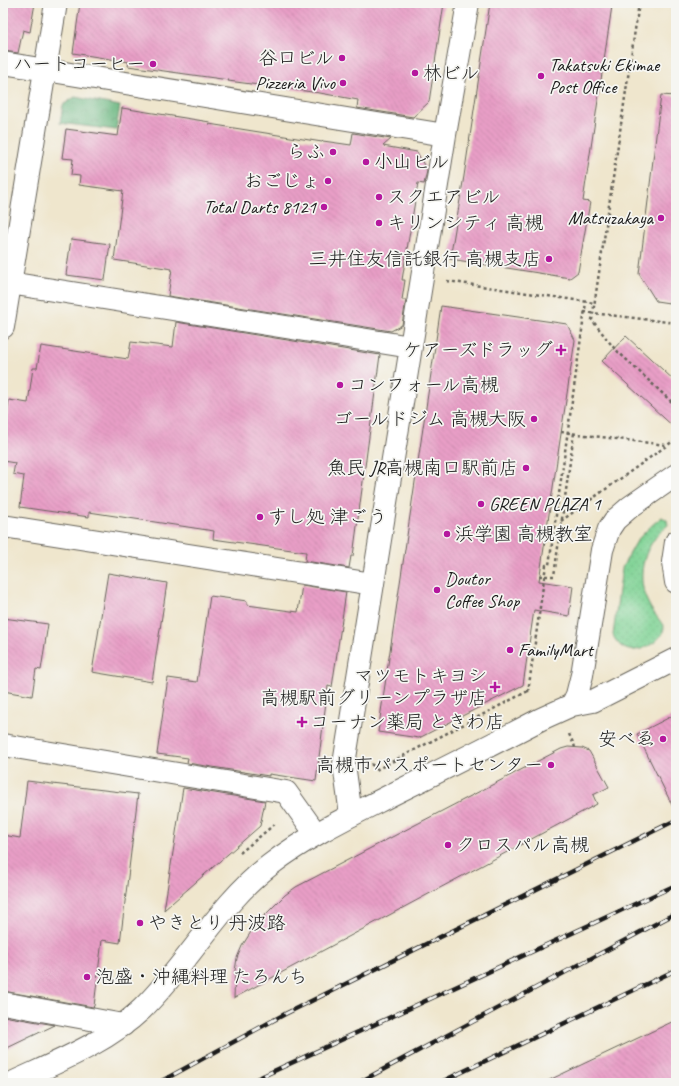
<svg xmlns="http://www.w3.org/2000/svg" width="679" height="1086" font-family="Caveat,'Klee One',sans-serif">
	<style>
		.forest { fill: url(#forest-crowns); stroke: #42684d }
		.garden { fill: url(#garden-dots); stroke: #4e7858 }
		.building { fill: url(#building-back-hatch) }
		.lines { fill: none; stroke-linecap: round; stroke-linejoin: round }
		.minor-casing { stroke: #66635a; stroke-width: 24 }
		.tertiary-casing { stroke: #66635a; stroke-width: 24 }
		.path { stroke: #66635a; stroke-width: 2.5; stroke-dasharray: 3 3; stroke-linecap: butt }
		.minor { stroke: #fff; stroke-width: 22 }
		.tertiary { stroke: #fff; stroke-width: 22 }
		.rail-casing { stroke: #1c1c1c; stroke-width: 4.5 }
		.rail { stroke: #f6f6f2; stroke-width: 3; stroke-dasharray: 9; stroke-linecap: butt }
		.path-bridge { stroke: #66635a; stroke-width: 2.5; stroke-dasharray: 3 3; stroke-linecap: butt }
		.poi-dot { fill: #b5179e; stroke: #f6f6f2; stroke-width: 1.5 }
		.labels { text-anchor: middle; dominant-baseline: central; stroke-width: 3.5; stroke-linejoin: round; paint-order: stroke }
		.poi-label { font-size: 19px; fill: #1c1c1c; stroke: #f6f6f2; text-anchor: start }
	</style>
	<defs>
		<pattern id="forest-crowns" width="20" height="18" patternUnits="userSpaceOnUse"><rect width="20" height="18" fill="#68b57e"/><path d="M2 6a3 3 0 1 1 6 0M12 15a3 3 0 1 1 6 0" fill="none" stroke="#559266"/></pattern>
		<pattern id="garden-dots" width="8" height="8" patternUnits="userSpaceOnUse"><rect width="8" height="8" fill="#80d395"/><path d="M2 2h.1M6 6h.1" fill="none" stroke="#6eb580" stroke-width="1.8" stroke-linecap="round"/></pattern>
		<pattern id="building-back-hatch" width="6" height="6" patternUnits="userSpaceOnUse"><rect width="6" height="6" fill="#e89ec6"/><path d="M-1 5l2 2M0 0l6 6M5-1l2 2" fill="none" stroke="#c688aa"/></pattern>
	</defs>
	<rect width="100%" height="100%" fill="#f6f6f2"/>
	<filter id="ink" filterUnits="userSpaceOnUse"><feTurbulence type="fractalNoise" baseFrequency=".025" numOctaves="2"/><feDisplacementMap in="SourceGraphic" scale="8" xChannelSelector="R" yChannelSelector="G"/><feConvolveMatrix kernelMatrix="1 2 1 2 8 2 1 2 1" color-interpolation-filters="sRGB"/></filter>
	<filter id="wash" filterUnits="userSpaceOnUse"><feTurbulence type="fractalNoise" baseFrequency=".012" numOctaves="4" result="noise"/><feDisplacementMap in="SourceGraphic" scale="16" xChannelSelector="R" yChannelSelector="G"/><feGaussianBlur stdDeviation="0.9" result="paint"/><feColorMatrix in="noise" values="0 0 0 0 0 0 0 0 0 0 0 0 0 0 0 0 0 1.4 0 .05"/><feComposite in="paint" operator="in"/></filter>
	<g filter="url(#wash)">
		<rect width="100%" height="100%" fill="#efe6cd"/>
		<!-- forest -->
		<path class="forest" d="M75,97L120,106L116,130L60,123L63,105Z"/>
		<!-- garden -->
		<path class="garden" d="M662,517L667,520L668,525C645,543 635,573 647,601C651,611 659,618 664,627C663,641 642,652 629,650C621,648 616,642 613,635L622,568L625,562L638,539L652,525Z"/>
		<g id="blocks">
			<!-- building -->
			<path class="building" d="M3,3H35L30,32L23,30L18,53L3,51Z
				M80,3H444L429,102L413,117L357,108L358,100L320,93L228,81L229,80L128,66L129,62L73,53Z
				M490,3H592L612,6L583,201L590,202L578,272L570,278L450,259L464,176Z
				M661,95L676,96V304L656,301L639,274Z
				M122,108L210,122L209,124L322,142L323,141L351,145L353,133L391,139L383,146L417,152L427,171L424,184L418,183L409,237L402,280H405L402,300H406L402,325L391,331L168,296L172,269L114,260L123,191L79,185L80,176L71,175L73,159L62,158L66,129L118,136Z
				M71,239L110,244L105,280L66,275Z
				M441,306L567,324L575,340L539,581L573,586L569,616L534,610L523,685L419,738L378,732Z
				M176,322L380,355L353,556H351L349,568L305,561L306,552L213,539L214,531L89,512V517L20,507L24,476L13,474L15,463L3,461V442L9,400L28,403L33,368H37L41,346L128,359L131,342L173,347Z
				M626,336L676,382V429L602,361Z
				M108,573L167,583L152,682L92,672Z
				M302,585L346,592L332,687L328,686L316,781L269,774V776L187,763L188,758L157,754L168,678L197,682L210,596L247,601V605L298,612Z
				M3,618L48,624L41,670L36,669L32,696L3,691Z
				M676,714V813L637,734Z
				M568,747L582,748L589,751L609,787L593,795L597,804L234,998L235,971L237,958L242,946L256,924L285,895L296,887L561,749Z
				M27,781L138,794L120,943L102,940L94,1006L93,1007L3,991V835L20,838Z
				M183,788L265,801L260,826L164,910Z
				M3,1016L55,1025L3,1050Z
				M676,1020V1083H543Z"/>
		</g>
	</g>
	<g filter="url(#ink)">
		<use href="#blocks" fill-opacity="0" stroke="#66635a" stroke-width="1"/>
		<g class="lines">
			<!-- minor casing -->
			<g class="minor-casing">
				<path id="minor" d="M3,63L445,135
					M3,282L411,347
					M3,327L56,3
					M3,526L373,584
					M676,542L673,562L676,582
					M3,745L286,792L316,834
					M351,815L344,764L445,135L468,3
					M3,1003L123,1025"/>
			</g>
			<!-- tertiary casing -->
			<g class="tertiary-casing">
				<path id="tertiary" d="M572,705L577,695L582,675L602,550L609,529L615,520L630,507L676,475
					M12,1083C57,1062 106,1043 142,1009C188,964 219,904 270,865C309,835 352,815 395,793C444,769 493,744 541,719L572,705L593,701L676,659"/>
			</g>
			<!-- path -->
			<path class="path" d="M639,3L592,320L614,348L676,406
				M447,281L595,303
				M584,312L676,323
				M561,521L676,439
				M528,692L546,565H549L586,302
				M569,734L575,747
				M371,764L377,769
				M376,770L528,691
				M240,853L276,823"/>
			<!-- minor -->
			<use href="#minor" class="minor"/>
			<!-- tertiary -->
			<use href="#tertiary" class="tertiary"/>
			<!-- rail casing -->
			<g class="rail-casing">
				<path id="rail" d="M158,1083L285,1014L676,820
					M248,1083L676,885
					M358,1083L676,913
					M439,1083L676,970"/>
			</g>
			<!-- rail -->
			<use href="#rail" class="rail"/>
			<!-- path-bridge -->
			<path class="path-bridge" d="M561,432L666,445
				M539,576H554L574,433"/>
		</g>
	</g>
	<!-- markers -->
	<g class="poi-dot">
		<circle cx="342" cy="58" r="4"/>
		<circle cx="153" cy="64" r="4"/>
		<circle cx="415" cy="73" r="4"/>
		<circle cx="541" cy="76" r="4"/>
		<circle cx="343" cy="83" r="4"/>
		<circle cx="333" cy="152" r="4"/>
		<circle cx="366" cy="162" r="4"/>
		<circle cx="328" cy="181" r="4"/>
		<circle cx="379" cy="197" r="4"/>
		<circle cx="324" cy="207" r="4"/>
		<circle cx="661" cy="218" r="4"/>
		<circle cx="379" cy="223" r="4"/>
		<circle cx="549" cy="259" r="4"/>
		<path d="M559 344h4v4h4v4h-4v4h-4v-4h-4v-4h4z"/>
		<circle cx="340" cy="385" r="4"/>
		<circle cx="534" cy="419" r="4"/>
		<circle cx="526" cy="468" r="4"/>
		<circle cx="481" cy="504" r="4"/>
		<circle cx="260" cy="517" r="4"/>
		<circle cx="447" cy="534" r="4"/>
		<circle cx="437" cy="590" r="4"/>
		<circle cx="510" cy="650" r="4"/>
		<path d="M493 681h4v4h4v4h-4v4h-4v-4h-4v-4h4z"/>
		<path d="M300 716h4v4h4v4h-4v4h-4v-4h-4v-4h4z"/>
		<circle cx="663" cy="739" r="4"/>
		<circle cx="551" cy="765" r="4"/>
		<circle cx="448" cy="845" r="4"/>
		<circle cx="140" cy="923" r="4"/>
		<circle cx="87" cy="977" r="4"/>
	</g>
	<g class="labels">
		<!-- poi labels -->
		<g class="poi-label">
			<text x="334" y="58" text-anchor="end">谷口ビル</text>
			<text x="145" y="64" text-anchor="end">ハートコーヒー</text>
			<text x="549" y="65">Takatsuki Ekimae<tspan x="549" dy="22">Post Office</tspan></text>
			<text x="423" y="73">林ビル</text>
			<text x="335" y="83" text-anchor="end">Pizzeria Vivo</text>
			<text x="325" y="152" text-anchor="end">らふ</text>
			<text x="374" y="162">小山ビル</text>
			<text x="320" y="181" text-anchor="end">おごじょ</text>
			<text x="387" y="197">スクエアビル</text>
			<text x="316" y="207" text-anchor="end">Total Darts 8121</text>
			<text x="653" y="218" text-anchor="end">Matsuzakaya</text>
			<text x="387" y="223">キリンシティ 高槻</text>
			<text x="541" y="259" text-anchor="end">三井住友信託銀行 高槻支店</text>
			<text x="553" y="350" text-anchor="end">ケアーズドラッグ</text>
			<text x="348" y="385">コンフォール高槻</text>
			<text x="526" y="419" text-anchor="end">ゴールドジム 高槻大阪</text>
			<text x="518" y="468" text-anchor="end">魚民 JR高槻南口駅前店</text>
			<text x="489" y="504">GREEN PLAZA 1</text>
			<text x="268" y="517">すし処 津ごう</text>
			<text x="455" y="534">浜学園 高槻教室</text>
			<text x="445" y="579">Doutor<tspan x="445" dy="22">Coffee Shop</tspan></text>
			<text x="518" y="650">FamilyMart</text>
			<text x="487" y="676" text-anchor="end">マツモトキヨシ<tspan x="487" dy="22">高槻駅前グリーンプラザ店</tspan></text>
			<text x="310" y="722">コーナン薬局 ときわ店</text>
			<text x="655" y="739" text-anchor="end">安べゑ</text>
			<text x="543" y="765" text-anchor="end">高槻市パスポートセンター</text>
			<text x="456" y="845">クロスパル高槻</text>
			<text x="148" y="923">やきとり 丹波路</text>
			<text x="95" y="977">泡盛・沖縄料理 たろんち</text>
		</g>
	</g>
	<!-- margin -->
	<rect width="679" height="1086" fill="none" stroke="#f6f6f2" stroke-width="16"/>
</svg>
